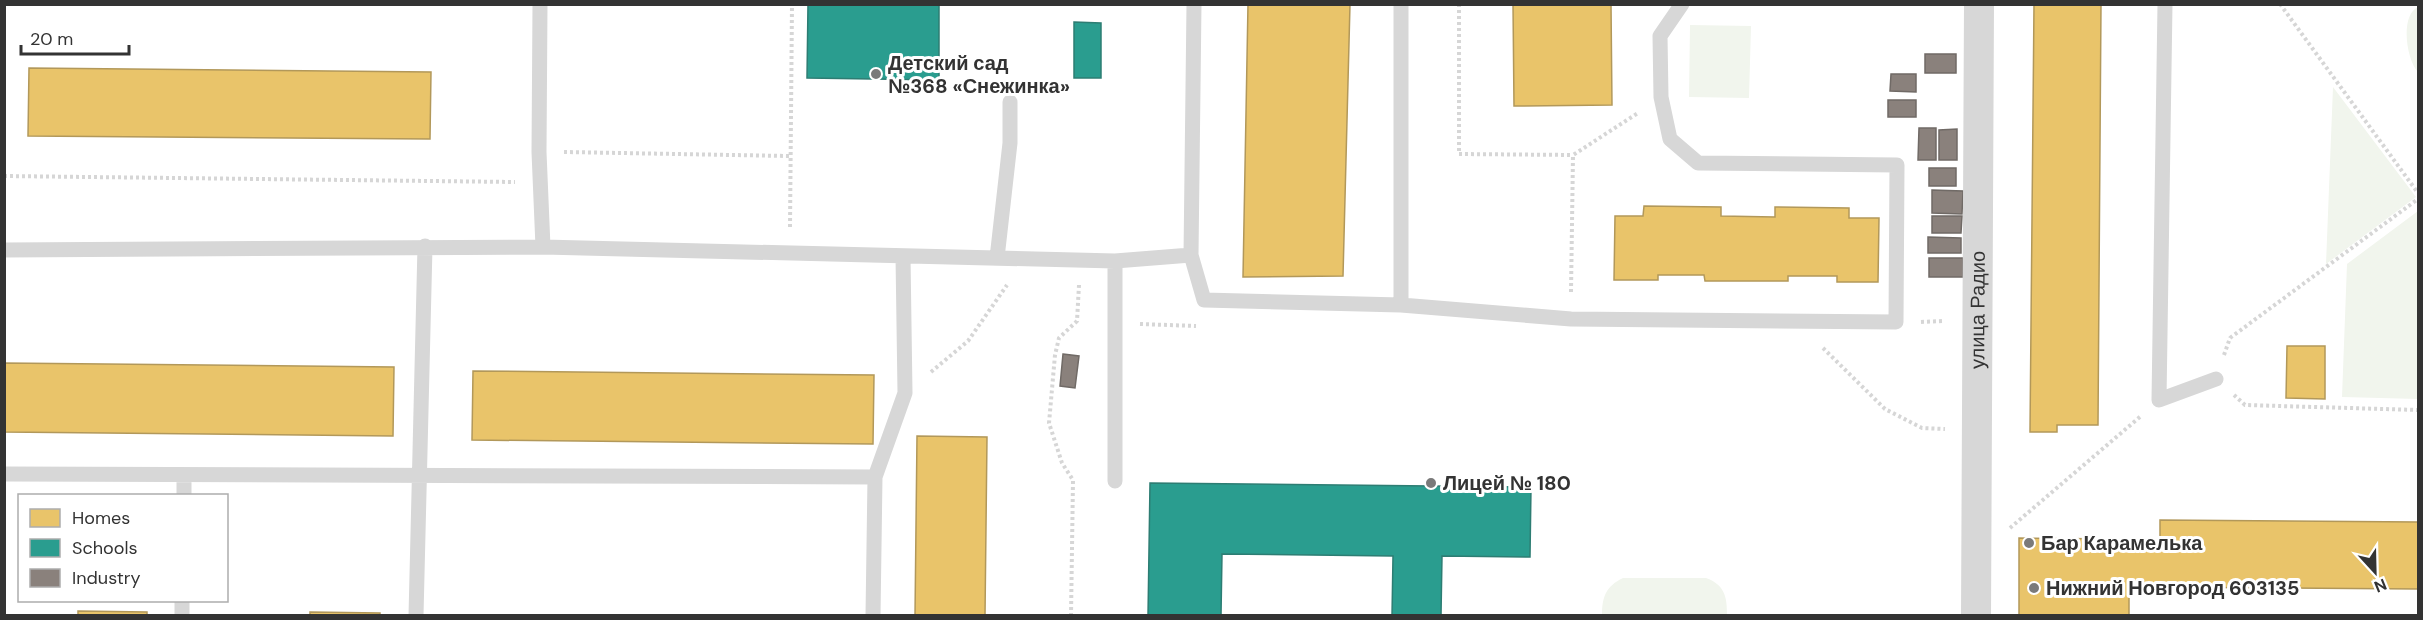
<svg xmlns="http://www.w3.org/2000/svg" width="2423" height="620" font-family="'DM Sans',sans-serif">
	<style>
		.green { fill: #f1f5ed }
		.homes { fill: #e9c46a; stroke: #b2985a; stroke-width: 1.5 }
		.schools { fill: #2a9d8f; stroke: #2d7d73; stroke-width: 1.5 }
		.industry { fill: #8a817c; stroke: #706a66; stroke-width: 1.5 }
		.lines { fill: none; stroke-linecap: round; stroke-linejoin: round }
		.path { stroke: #d6d6d6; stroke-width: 4; stroke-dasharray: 3 3; stroke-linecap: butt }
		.service { stroke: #d7d7d7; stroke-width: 15 }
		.minor { stroke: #d7d7d7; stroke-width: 30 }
		.poi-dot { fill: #7a7a7a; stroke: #fff; stroke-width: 2 }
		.labels { text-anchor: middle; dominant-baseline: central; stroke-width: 6; stroke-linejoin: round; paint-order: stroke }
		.poi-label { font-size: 20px; font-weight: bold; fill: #333; stroke: #fff; text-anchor: start }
		.street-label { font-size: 20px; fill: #333; stroke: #fff }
	</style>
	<rect width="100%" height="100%" fill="#fff"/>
	<!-- green -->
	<path class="green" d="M2418,7V72C2406,59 2400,15 2418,7Z
		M1690,25L1751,26L1749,98L1689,97Z
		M2333,87L2416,197L2326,264Z
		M2418,211V399L2342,397L2347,264Z
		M1623,578H1706C1725,585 1727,597 1727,615H1602C1602,597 1606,586 1623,578Z"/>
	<!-- homes -->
	<path class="homes" d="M1248,4H1350L1343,276L1243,277Z
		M1513,4H1611L1612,105L1514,106Z
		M2034,4H2101L2098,425H2057V432H2030Z
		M29,68L431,72L430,139L28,136Z
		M1644,206L1721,207V216L1775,217V207L1849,208V218H1879L1878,282H1837V276H1788V281H1705L1704,275H1658V280H1614L1615,216H1643Z
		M2287,346H2325V399L2286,398Z
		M4,363L394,367L393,436L4,432Z
		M473,371L874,375L873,444L472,440Z
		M917,436L987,437L985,616H915Z
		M2160,520L2418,522V589L2129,587V616H2019V538L2121,539V543L2160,544Z
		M78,611L147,612V616H78Z
		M310,612L380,613V616H310Z"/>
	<!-- schools -->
	<path class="schools" d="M808,4H939V80L807,78Z
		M1074,22L1101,23V78H1074Z
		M1150,483L1531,487L1530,557L1442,556L1441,616H1392L1393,556L1222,554L1221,616H1148Z"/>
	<!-- industry -->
	<path class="industry" d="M1925,54H1956V73H1925Z
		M1891,74H1916V92L1890,91Z
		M1888,100H1916V117H1888Z
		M1919,128H1936V160H1918Z
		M1957,129V160H1939V130Z
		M1929,168H1956V186H1929Z
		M1932,190L1963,191L1962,214L1932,213Z
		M1932,216H1962L1961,233H1932Z
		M1928,237L1961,238V253H1928Z
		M1929,258H1963V277H1929Z
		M1063,354L1079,356L1075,388L1060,386Z"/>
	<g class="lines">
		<!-- path -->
		<path class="path" d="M1459,4V154L1573,155
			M2280,4L2418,193
			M564,152L789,156
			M4,176L515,182
			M790,227L792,4
			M1571,292L1573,155L1638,113
			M1921,322L1943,321
			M1140,324L1196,326
			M1823,348L1885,409L1922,428L1945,429
			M2224,355L2230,338L2418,199
			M931,372L968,341L1007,285
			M2234,395L2245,405L2418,410
			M2010,528L2141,416
			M1071,616L1073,480L1062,463L1049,423L1055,355L1059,338L1077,321L1079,285"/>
		<!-- service -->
		<path class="service" d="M540,4L539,152L543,247
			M2165,4L2159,400L2216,379
			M4,250L543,247L1115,261L1191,255L1204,300L1401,305L1571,319L1896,322L1897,165L1698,163L1670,139L1661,97L1660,36L1682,4
			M1191,255L1194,4
			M997,258L1010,143V102
			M1115,261V481
			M1401,305V4
			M4,474L875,477
			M184,496V475
			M182,616V600
			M416,616L425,246
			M873,616L875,477L905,393L903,256"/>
		<!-- minor -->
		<path class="minor" id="s1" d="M1976,616L1979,4"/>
	</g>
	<!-- markers -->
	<g class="poi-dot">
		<circle cx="876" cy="74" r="6"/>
		<circle cx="1431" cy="483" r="6"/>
		<circle cx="2029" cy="543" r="6"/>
		<circle cx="2034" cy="588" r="6"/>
	</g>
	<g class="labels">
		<!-- poi labels -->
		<g class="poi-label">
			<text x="888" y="63">Детский сад<tspan x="888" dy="23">№368 «Снежинка»</tspan></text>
			<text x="1443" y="483">Лицей № 180</text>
			<text x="2041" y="543">Бар Карамелька</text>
			<text x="2046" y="588">Нижний Новгород 603135</text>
		</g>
		<!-- street labels -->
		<g class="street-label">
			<text stroke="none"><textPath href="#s1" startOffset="306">улица Радио</textPath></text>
		</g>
	</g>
	<!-- border -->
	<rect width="2423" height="620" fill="none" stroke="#333333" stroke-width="12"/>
	<!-- legend -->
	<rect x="18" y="494" width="210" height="108" fill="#ffffff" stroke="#adadad" stroke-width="1.5"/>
	<rect x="30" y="509" width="30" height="18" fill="#e9c46a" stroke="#adadad" stroke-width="1.5"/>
	<text x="72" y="524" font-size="18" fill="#333333">Homes</text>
	<rect x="30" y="539" width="30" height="18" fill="#2a9d8f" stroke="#adadad" stroke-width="1.5"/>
	<text x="72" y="554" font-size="18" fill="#333333">Schools</text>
	<rect x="30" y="569" width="30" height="18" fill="#8a817c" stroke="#adadad" stroke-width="1.5"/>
	<text x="72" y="584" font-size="18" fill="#333333">Industry</text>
	<!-- north arrow -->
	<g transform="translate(2375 572) rotate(158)" stroke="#ffffff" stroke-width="4.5" paint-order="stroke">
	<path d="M0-4.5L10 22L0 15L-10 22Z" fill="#333333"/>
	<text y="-9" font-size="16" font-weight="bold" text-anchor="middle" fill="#333333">N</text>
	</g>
	<!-- scale -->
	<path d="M21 45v9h108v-9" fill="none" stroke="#333333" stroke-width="3"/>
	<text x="30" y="45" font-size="18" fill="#333333" stroke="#ffffff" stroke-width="4.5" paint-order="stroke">20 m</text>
</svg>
